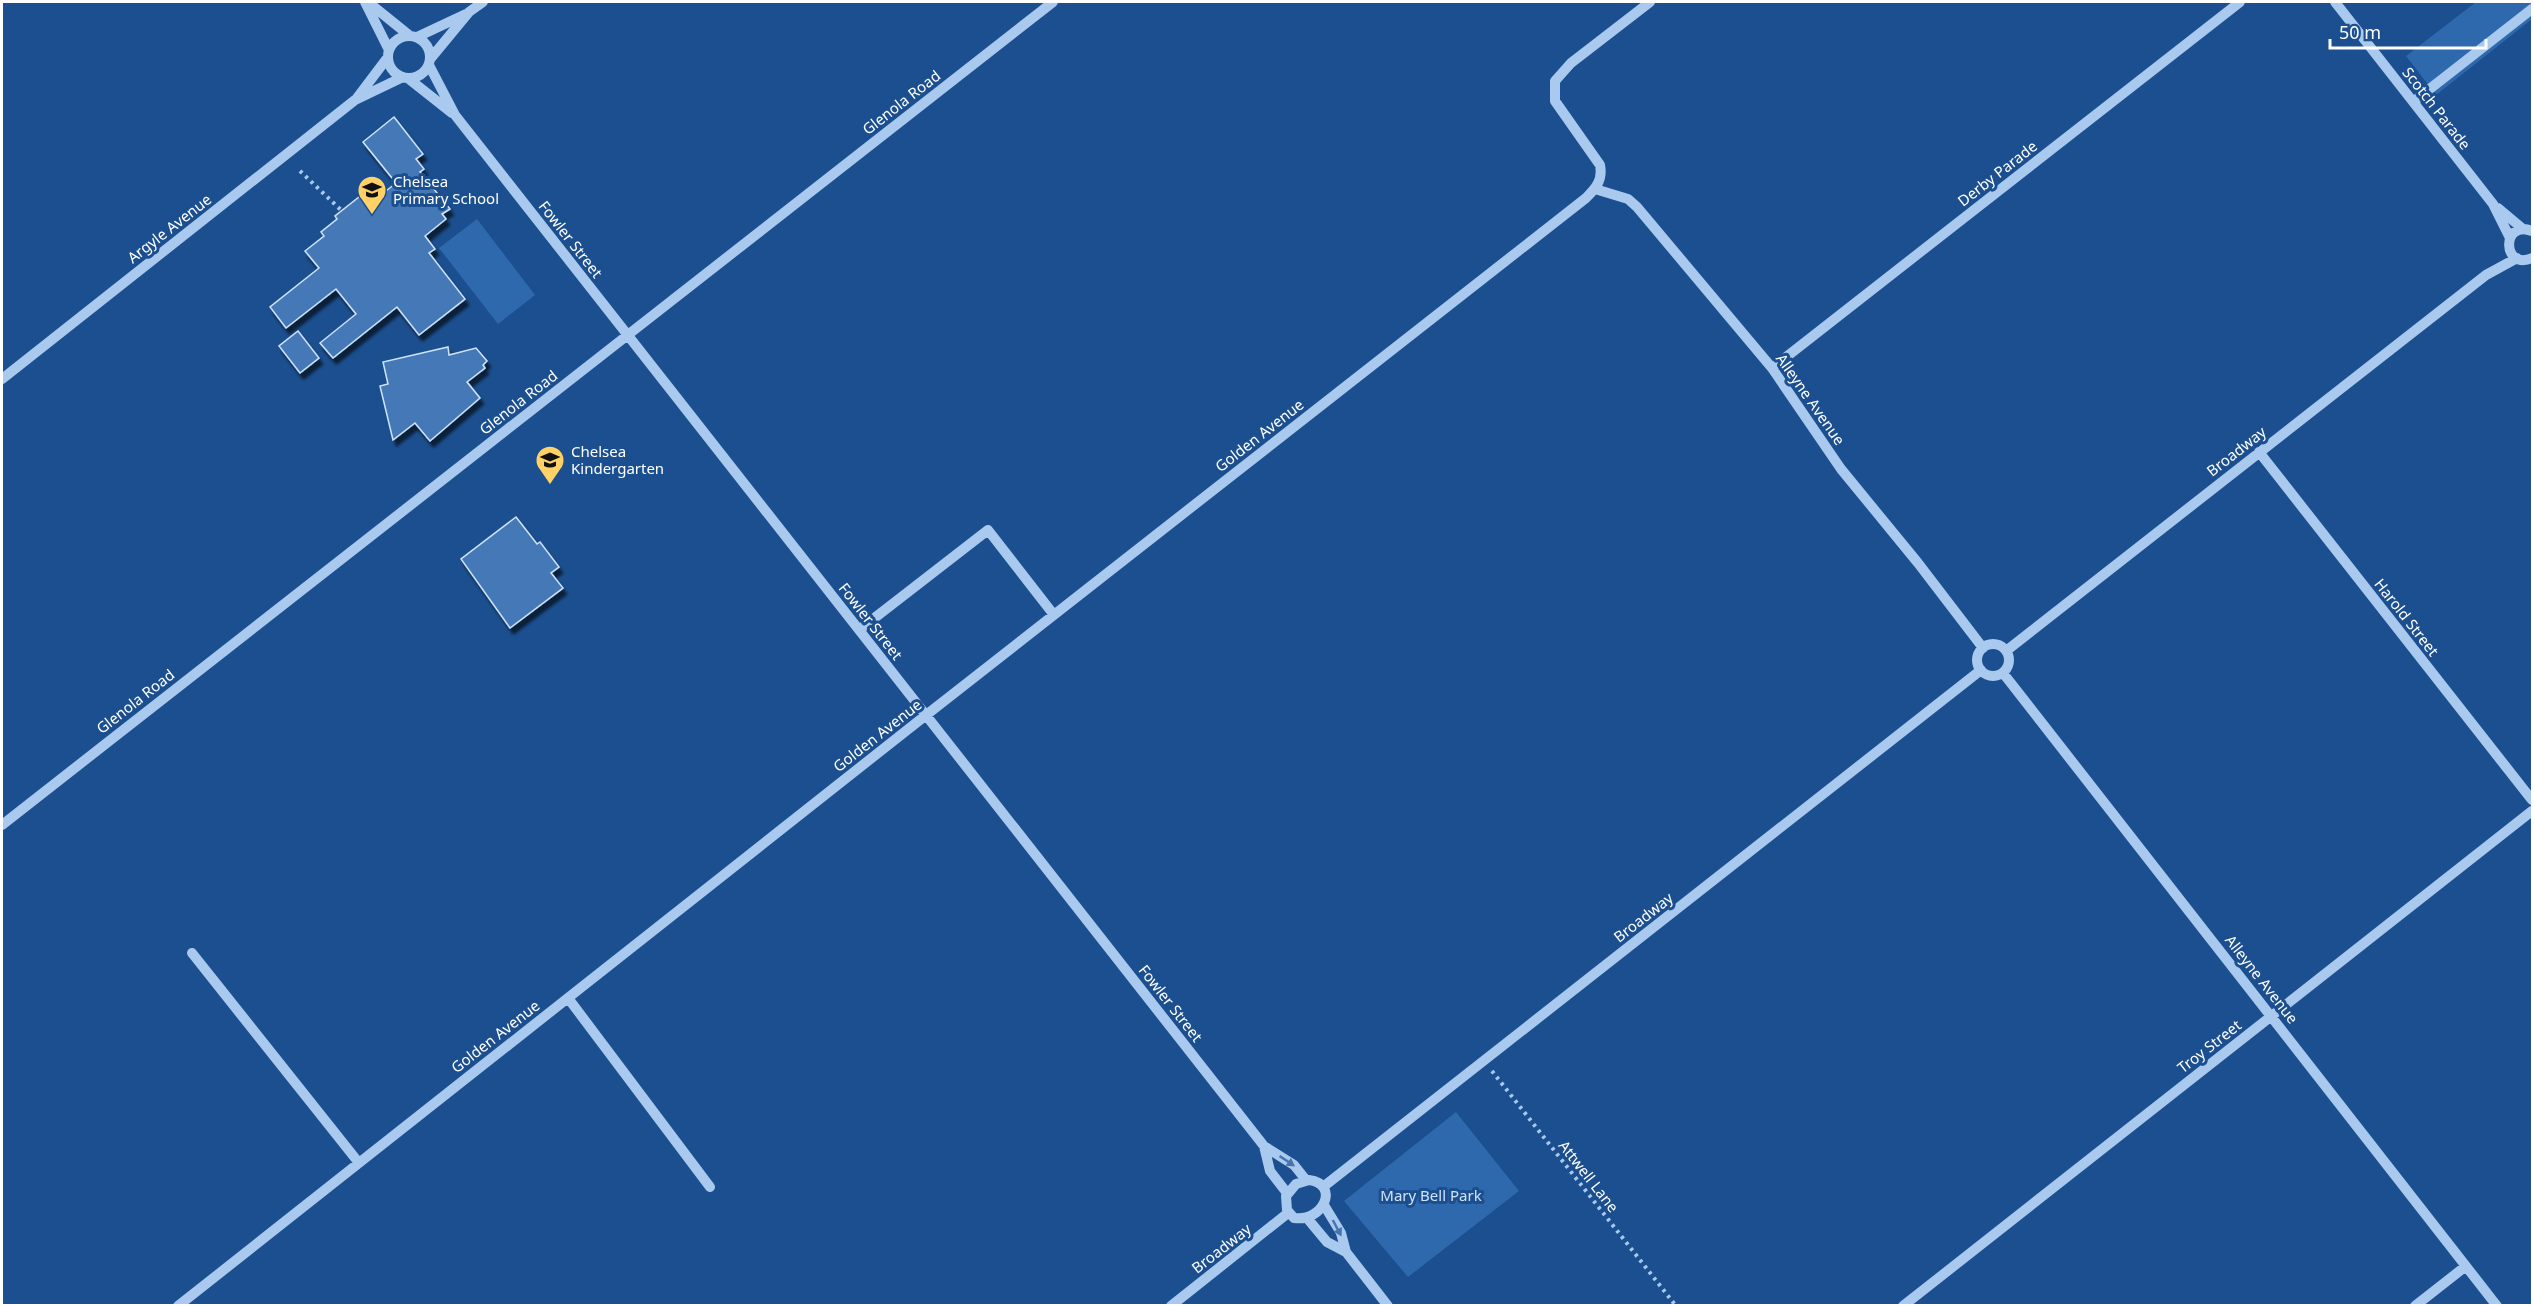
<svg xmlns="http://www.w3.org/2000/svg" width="2534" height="1307" font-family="'Noto Sans',sans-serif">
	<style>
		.green { fill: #2e69ad }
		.building { fill: #4478b7; stroke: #cfe3fa; stroke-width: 1.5; filter: url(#shadow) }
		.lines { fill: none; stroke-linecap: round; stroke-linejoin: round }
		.path { stroke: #a9c9ee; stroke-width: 4; stroke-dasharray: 3 4.5; stroke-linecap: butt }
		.minor { stroke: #a9c9ee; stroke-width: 10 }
		.oneway { fill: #4674ac }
		.labels { text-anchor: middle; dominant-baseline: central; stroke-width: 6; stroke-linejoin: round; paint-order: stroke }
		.street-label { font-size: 15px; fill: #fff; stroke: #1b4f8f }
		.poi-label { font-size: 15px; fill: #fff; stroke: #1b4f8f; text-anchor: start }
		.park-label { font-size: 15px; fill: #cfe3fa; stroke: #1b4f8f }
	</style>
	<defs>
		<filter id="shadow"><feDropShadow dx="3.5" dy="6" stdDeviation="1.5" flood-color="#0009"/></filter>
	</defs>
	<rect width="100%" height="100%" fill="#1b4f8f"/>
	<!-- green -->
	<path class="green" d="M2476,2H2532V19L2436,95L2406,56Z
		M477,219L535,295L498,324L439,248Z
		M1456,1112L1519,1191L1408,1277L1344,1201Z"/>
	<!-- building -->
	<path class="building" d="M394,117L423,154L416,159L424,169L420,172L450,209L442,214L446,219L425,236L435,249L429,253L465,299L419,335L397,307L333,358L320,343L356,314L336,289L286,328L270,307L319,268L305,251L324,236L321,232L337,219L335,216L364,193L371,203L396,183L363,142Z
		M298,331L319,358L300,373L279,346Z
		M448,347L449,355L476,348L487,361L483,365L485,368L467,382L480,398L430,441L415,423L393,440L380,386L388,384L383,362Z
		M516,517L537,544L540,542L559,567L551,573L563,588L510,628L461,559Z"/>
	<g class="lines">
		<!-- path -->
		<path class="path" d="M300,171L342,211
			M1492,1071L1676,1306"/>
		<!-- minor -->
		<path class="minor" d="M365,2L389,50
			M368,2L410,36
			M2335,2L2493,204L2510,238
			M388 57a21 21 0 1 1 42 0a21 21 0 1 1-42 0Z
			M417,37L466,14
			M431,58L469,12L483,2
			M429,65L455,115L1264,1146L1294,1165L1306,1180
			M409,79L452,113
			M357,98L388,57
			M2413,102L2532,9
			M1595,189L1628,199L1637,207L1772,368L1841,469L1918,563L1983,648
			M2498,208L2523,229
			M2532,231C2501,219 2502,271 2532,258
			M1772,368L2240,2
			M2,379L355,100L403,77
			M2259,452L2532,800
			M859,630L988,530L1054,615
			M1977 660a16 16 0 1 1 32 0a16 16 0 1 1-32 0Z
			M2006,651L2486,275L2517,258
			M2003,673L2497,1306
			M2,825L1053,2
			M192,953L359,1163
			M568,998L710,1187
			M1264,1146L1270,1171L1287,1193
			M1309,1180C1340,1184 1324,1222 1294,1218L1287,1210L1286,1196L1296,1184Z
			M1323,1187L1981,670
			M1324,1205L1341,1233L1346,1252
			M1307,1218L1327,1242L1346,1252L1388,1306
			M178,1306L916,723L1586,198C1596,188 1603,180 1600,165L1555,101V81L1571,63L1650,2
			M1171,1306L1288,1213
			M1903,1306L2532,811
			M2415,1306L2466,1266"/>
	</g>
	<!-- one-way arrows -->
	<defs><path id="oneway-solid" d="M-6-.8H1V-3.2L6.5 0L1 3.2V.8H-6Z" transform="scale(1.5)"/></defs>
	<g class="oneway">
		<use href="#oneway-solid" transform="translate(1287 1161) rotate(34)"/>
		<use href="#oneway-solid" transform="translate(1337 1228) rotate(62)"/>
	</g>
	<!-- icons -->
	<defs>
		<g id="school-pin" transform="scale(1.5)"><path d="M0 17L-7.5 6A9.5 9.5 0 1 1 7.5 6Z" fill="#ffd166" stroke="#1b4f8f"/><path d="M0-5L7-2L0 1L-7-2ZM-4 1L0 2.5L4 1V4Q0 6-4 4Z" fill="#111"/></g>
	</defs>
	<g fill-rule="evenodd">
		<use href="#school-pin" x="372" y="190"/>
		<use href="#school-pin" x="550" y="460"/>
	</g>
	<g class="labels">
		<!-- street labels -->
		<g class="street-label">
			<text transform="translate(901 102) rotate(-38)">Glenola Road</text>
			<text transform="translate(2437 108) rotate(52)">Scotch Parade</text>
			<text transform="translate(1997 173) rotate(-38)">Derby Parade</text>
			<text transform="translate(169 228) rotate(-38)">Argyle Avenue</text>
			<text transform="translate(571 239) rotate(52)">Fowler Street</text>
			<text transform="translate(1811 399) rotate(55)">Alleyne Avenue</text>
			<text transform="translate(518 402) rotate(-38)">Glenola Road</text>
			<text transform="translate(1259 435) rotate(-38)">Golden Avenue</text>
			<text transform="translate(2236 451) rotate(-38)">Broadway</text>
			<text transform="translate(2407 617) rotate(52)">Harold Street</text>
			<text transform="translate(871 621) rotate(52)">Fowler Street</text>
			<text transform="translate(135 701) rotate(-38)">Glenola Road</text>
			<text transform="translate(877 735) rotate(-38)">Golden Avenue</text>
			<text transform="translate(1643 917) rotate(-38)">Broadway</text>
			<text transform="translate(2262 979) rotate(52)">Alleyne Avenue</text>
			<text transform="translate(1171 1003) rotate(52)">Fowler Street</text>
			<text transform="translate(495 1036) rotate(-38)">Golden Avenue</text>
			<text transform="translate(2209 1046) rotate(-38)">Troy Street</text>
			<text transform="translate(1589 1176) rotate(52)">Attwell Lane</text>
			<text transform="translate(1221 1248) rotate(-38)">Broadway</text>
		</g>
		<!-- poi labels -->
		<g class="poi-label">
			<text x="393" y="181">Chelsea<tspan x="393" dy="17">Primary School</tspan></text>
			<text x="571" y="451">Chelsea<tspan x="571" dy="17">Kindergarten</tspan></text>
		</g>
		<!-- park labels -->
		<g class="park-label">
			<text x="1431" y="1195">Mary Bell Park</text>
		</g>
	</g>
	<!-- border -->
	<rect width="2534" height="1307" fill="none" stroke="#ffffff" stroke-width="6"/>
	<!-- scale -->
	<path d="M2330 39v9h156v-9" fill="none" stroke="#ffffff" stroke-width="3"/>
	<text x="2339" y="39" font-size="18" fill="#ffffff" stroke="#1b4f8f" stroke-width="4.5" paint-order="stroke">50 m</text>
</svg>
